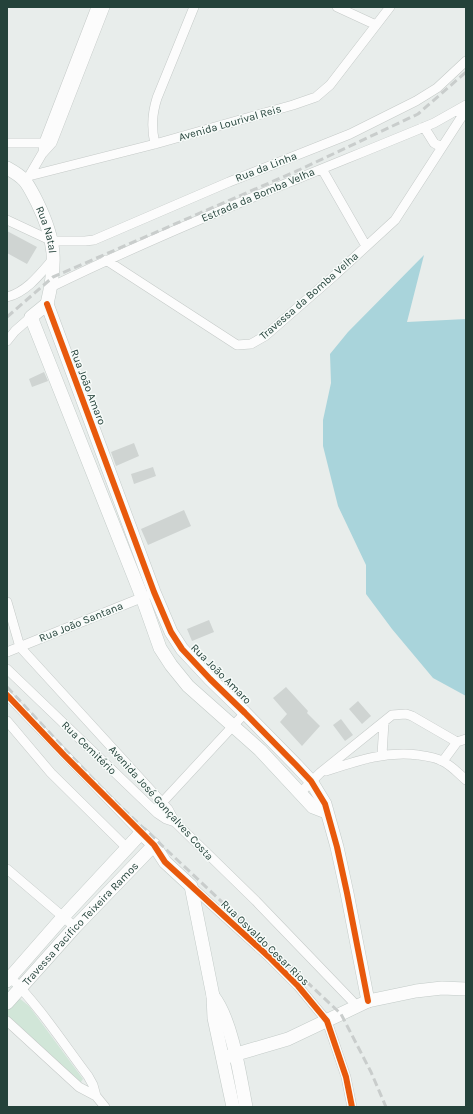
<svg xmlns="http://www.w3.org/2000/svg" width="473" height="1114" font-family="Karla,sans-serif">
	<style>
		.green { fill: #d1e6d8 }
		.water { fill: #a9d4db }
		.building { fill: #cfd4d2 }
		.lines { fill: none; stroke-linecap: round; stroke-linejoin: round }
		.street-casing { stroke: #c5cac8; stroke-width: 10 }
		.secondary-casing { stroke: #c3cbc8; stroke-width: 14 }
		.street { stroke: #fcfcfc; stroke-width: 9 }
		.secondary { stroke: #fcfcfc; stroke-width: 13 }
		.rail { stroke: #c9cdcc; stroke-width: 3; stroke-dasharray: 8 4; stroke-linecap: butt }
		.cycleway-casing { stroke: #f7fbf9; stroke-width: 8 }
		.cycleway { stroke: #e8590c; stroke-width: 6 }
		.labels { text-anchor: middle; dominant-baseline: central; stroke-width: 3; stroke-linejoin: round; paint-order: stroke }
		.street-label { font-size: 11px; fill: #24423a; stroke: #f7fbf9 }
	</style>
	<rect width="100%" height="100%" fill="#e8edeb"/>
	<!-- green -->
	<path class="green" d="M19,998L29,1006L83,1079L80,1083L7,1015V1011Z"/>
	<!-- water -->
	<path class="water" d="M424,255L407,322L466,319V696L433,678L392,629L366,594V565L338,506L323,446V420L331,383L330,354L348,332Z"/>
	<!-- building -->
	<path class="building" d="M7,231L37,247L27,264L7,253Z
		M44,372L48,381L32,387L29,379Z
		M134,443L139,456L116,466L111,452Z
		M153,467L156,476L134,484L131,474Z
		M184,510L191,526L148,545L141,529Z
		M209,620L214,632L192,641L187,629Z
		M286,687L308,711L307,713L320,726L302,746L280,722L287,714L273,698Z
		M358,701L371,716L362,724L349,709Z
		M341,719L353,735L345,741L333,725Z"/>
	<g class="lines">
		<!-- street casing -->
		<g class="street-casing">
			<path id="street" d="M337,7L376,25
				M424,127L434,143L441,147
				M7,143H50
				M155,144C151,127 152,114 157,98L194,7
				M43,153L44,142L96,7
				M322,169L366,246
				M29,176L155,144L293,105L316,97L330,85L390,7
				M28,178L42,154L52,143L105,7
				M7,220L52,241H85L94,240L229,182L350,134L416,101L437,88L466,61
				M106,260L237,345L251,344L265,336L335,275L395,220L466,110
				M51,287C176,226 306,176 434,123L466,105
				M7,297C27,292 41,273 54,258
				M7,341L15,331L31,317
				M7,602L20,647L168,809L175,822L256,901L357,1006
				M7,652L146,596
				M7,669L157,813L166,819L175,822
				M7,695L141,833
				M7,721L51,773L127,848
				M382,755L384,722
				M443,761L457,742L466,739
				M326,771C357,761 385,751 418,755C426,756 435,757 442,761C451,765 459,774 466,780
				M300,793L320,773L392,715L406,714L412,716L457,742
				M158,807L245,713
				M7,869L75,927
				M191,886L269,957L298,986L327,1021L346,1077L352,1107
				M10,977C40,1007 63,1043 88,1076L93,1085L96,1096L105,1107
				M7,1021L79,1087L96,1096"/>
		</g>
		<!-- secondary casing -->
		<g class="secondary-casing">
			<g id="secondary">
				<path id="s1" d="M7,168C27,179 27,183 37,202C56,241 57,262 47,304"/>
				<path d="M47,304L154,592L171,632L182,649L210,679L245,713L296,765L311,781L325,804L337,847L347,893L368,1001"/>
				<path d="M47,304L31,317L142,597L160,648L171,665L188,686L260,750L313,807L326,812"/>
				<path d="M7,981L63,917L141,833L154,845L165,862L191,886L213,996L214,1018L233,1107"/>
				<path d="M213,996C232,1020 240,1076 246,1107"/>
				<path id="s2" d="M7,1003L75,927L154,845"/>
				<path d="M223,1058L288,1039L368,1001L416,991L442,988L466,989"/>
			</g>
		</g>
		<!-- street -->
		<use href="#street" class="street"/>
		<!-- secondary -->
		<use href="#secondary" class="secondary"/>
		<!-- rail -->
		<path class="rail" d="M7,317L53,277L299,170L418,114L466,72
			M7,687L103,790L341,1014L371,1072L386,1107"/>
		<!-- cycleway casing -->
		<g class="cycleway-casing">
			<path id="cycleway" d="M47,304L154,592L171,632L182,649L210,679L245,713L296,765L311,781L325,804L337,847L347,893L368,1001
				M7,695L64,755L154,845L165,862L269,957L298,986L327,1021L346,1077L352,1107"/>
		</g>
		<!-- cycleway -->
		<use href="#cycleway" class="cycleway"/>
	</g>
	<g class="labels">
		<!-- street labels -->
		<g class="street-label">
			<text transform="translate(230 123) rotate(-16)">Avenida Lourival Reis</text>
			<text transform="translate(266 167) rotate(-21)">Rua da Linha</text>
			<text transform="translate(258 195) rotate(-23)">Estrada da Bomba Velha</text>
			<text stroke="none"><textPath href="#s1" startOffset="76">Rua Natal</textPath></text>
			<text transform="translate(309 296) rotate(-41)">Travessa da Bomba Velha</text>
			<text transform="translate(88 387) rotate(69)">Rua João Amaro</text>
			<text transform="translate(81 622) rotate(-22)">Rua João Santana</text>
			<text transform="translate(221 674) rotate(45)">Rua João Amaro</text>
			<text transform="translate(89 748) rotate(44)">Rua Cemitério</text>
			<text transform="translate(161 803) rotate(48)">Avenida José Gonçalves Costa</text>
			<text stroke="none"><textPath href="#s2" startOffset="108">Travessa Pacifico Teixeira Ramos</textPath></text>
			<text transform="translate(265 943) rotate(44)">Rua Osvaldo Cesar Rios</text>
		</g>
	</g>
	<!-- border -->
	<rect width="473" height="1114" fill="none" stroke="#24423a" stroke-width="16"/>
</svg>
